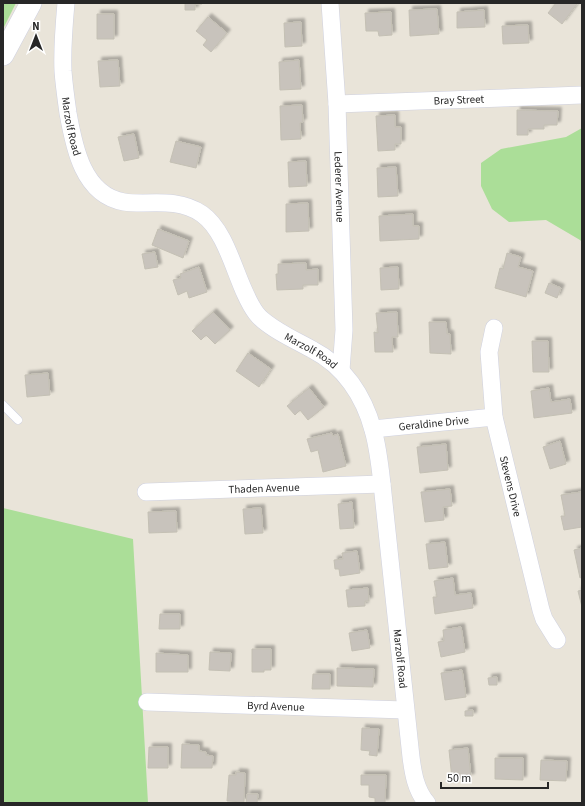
<svg xmlns="http://www.w3.org/2000/svg" width="585" height="806" font-family="'Source Sans 3',sans-serif">
	<style>
		.green { fill: #abde98 }
		.building { fill: #c8c3bc; stroke: #c4c0b4; filter: url(#shadow) }
		.lines { fill: none; stroke-linecap: round; stroke-linejoin: round }
		.service-casing { stroke: #cfd1e0; stroke-width: 9 }
		.minor-casing { stroke: #cfd1e0; stroke-width: 18 }
		.tertiary-casing { stroke: #cfd1e0; stroke-width: 22 }
		.service { stroke: #fff; stroke-width: 8 }
		.minor { stroke: #fff; stroke-width: 17 }
		.tertiary { stroke: #fff; stroke-width: 21 }
		.labels { text-anchor: middle; dominant-baseline: central; stroke-width: 4; stroke-linejoin: round; paint-order: stroke }
		.street-label { font-size: 11px; fill: #272727; stroke: #fff }
	</style>
	<defs>
		<filter id="shadow"><feDropShadow dx="3.5" dy="-3.5" stdDeviation="1" flood-color="#0004"/></filter>
	</defs>
	<rect width="100%" height="100%" fill="#e9e4d9"/>
	<!-- green -->
	<path class="green" d="M3,3H16L3,29Z
		M582,128V242L580,240L546,220L509,222L492,209L481,186V163L501,149L566,137Z
		M3,508L133,539L148,803H3Z"/>
	<!-- building -->
	<path class="building" d="M185,3H202V4H195V10H185Z
		M556,3H575L577,4L562,24L548,13Z
		M437,9L439,34L410,36L409,10Z
		M484,10L485,27L457,28V12Z
		M391,12L392,35L379,36L378,31H366L365,13Z
		M97,14H114V39H97Z
		M208,17L227,33L211,52L203,45L207,40L196,31Z
		M301,22L302,46L285,47L284,23Z
		M528,25L529,43L503,44L502,26Z
		M118,60L120,86L100,87L98,61Z
		M299,60L301,89L280,90L279,62Z
		M302,105L303,122L300,123L301,139L281,140L280,106Z
		M517,110L558,111L557,125H544V129H528V135H517Z
		M395,115V127H401V144H395V150L378,151L376,116Z
		M134,134L139,158L124,161L118,137Z
		M176,141L201,147L196,168L170,162Z
		M306,161L307,186L289,187L288,162Z
		M396,167L398,196L378,197L377,168Z
		M308,203L309,231L286,232V204Z
		M413,214V226H419V239L380,241L379,216Z
		M158,229L189,241L183,258L152,245Z
		M155,252L158,267L145,269L142,254Z
		M507,253L521,257L518,267L533,271L526,297L495,288L500,268L503,269Z
		M306,263V270L318,269V285H303V289L277,290L276,274H278V264Z
		M199,267L207,292L189,298L187,291L178,295L173,280L181,278L180,274Z
		M398,267L399,289L381,290L380,268Z
		M549,283L561,288L557,298L545,293Z
		M213,312L230,330L215,344L206,335L201,340L192,331Z
		M397,312L398,337H392L393,352H375L374,332L378,333L376,313Z
		M429,322H446L447,334H450L451,354L430,353Z
		M532,341H548L549,372H533Z
		M248,353L271,369L259,387L236,371Z
		M48,373L50,395L27,397L25,375Z
		M309,388L324,407L308,420L300,410L295,415L287,406Z
		M549,388L551,402L570,399L572,413L534,418L531,391Z
		M332,433L333,436L338,434L346,466L323,472L318,450L311,452L307,439Z
		M560,441L566,464L550,469L543,447Z
		M446,444L448,470L420,473L417,447Z
		M450,489L452,506L443,507L444,520L425,522L421,492Z
		M581,492L582,527L564,530L561,516H565L561,495Z
		M352,502L354,528L340,529L338,504Z
		M261,508L263,533L245,534L243,509Z
		M176,511L177,532L149,533L148,512Z
		M445,542L448,567L429,569L426,544Z
		M582,548V577L580,578L574,550Z
		M357,551L360,573L340,576L339,569H335L334,560L343,559L342,553Z
		M453,578L455,595L471,593L473,608L435,614L433,597H437L434,581Z
		M368,588L369,601H365V606L348,607L346,590Z
		M582,590V607L578,591Z
		M160,614H180V629H159Z
		M461,627L465,652L441,657L438,642L444,641L443,630Z
		M367,630L370,648L352,651L349,633Z
		M252,649H271V670H264V672H252Z
		M210,652L231,653L230,671L209,670Z
		M156,653L188,655V672H156Z
		M337,668L374,669L373,687L337,686Z
		M462,670L466,697L445,700L441,673Z
		M313,674H330V689H312Z
		M497,677V685H489L488,678Z
		M473,710V716H465V711Z
		M362,728L379,729L377,756L369,755L370,751L361,750Z
		M182,744L199,745V751L206,752V755L213,756L212,768H181Z
		M149,747H168V768H148Z
		M468,748L471,777L452,779L449,750Z
		M495,758H523V780L495,779Z
		M541,760L567,761L566,781L540,780Z
		M236,772L245,773L244,802L227,801L229,775H236Z
		M361,775H386L385,803L375,802V798L369,797V785H361Z
		M247,794H258L257,803H246Z"/>
	<g class="lines">
		<!-- service casing -->
		<g class="service-casing">
			<path id="service" d="M3,405L18,420"/>
		</g>
		<!-- minor casing -->
		<g class="minor-casing">
			<g id="minor">
				<path id="s1" d="M66,3C64,25 62,49 63,71C64,85 66,99 68,113C74,147 83,195 124,202C130,203 137,203 143,203C164,202 185,202 202,214C230,234 236,286 256,313C266,327 297,341 313,350C344,366 364,396 373,430C378,447 380,466 382,484L411,757C413,773 416,791 427,803"/>
				<path id="s2" d="M330,3L337,104L344,330L341,370"/>
				<path id="s3" d="M337,104L582,95"/>
				<path id="s4" d="M494,328L489,352L494,417L541,610L544,619L557,640"/>
				<path id="s5" d="M373,429L494,417"/>
				<path id="s6" d="M146,492L382,484"/>
				<path id="s7" d="M147,702L405,710"/>
			</g>
		</g>
		<!-- tertiary casing -->
		<g class="tertiary-casing">
			<path id="tertiary" d="M3,55L31,3"/>
		</g>
		<!-- service -->
		<use href="#service" class="service"/>
		<!-- minor -->
		<use href="#minor" class="minor"/>
		<!-- tertiary -->
		<use href="#tertiary" class="tertiary"/>
	</g>
	<g class="labels">
		<!-- street labels -->
		<g class="street-label">
			<text stroke="none"><textPath href="#s3" startOffset="122">Bray Street</textPath></text>
			<text stroke="none"><textPath href="#s1" startOffset="124">Marzolf Road</textPath></text>
			<text stroke="none"><textPath href="#s2" startOffset="184">Lederer Avenue</textPath></text>
			<text stroke="none"><textPath href="#s1" startOffset="484">Marzolf Road</textPath></text>
			<text stroke="none"><textPath href="#s5" startOffset="61">Geraldine Drive</textPath></text>
			<text stroke="none"><textPath href="#s4" startOffset="161">Stevens Drive</textPath></text>
			<text stroke="none"><textPath href="#s6" startOffset="118">Thaden Avenue</textPath></text>
			<text stroke="none"><textPath href="#s1" startOffset="819">Marzolf Road</textPath></text>
			<text stroke="none"><textPath href="#s7" startOffset="129">Byrd Avenue</textPath></text>
		</g>
	</g>
	<!-- border -->
	<rect width="585" height="806" fill="none" stroke="#272727" stroke-width="8"/>
	<!-- north arrow -->
	<g transform="translate(36 36)" stroke="#ffffff" stroke-width="3" paint-order="stroke">
	<path d="M0-3L7 15L0 10L-7 15Z" fill="#272727"/>
	<text y="-6" font-size="11" font-weight="bold" text-anchor="middle" fill="#272727">N</text>
	</g>
	<!-- scale -->
	<path d="M441 782v6h107v-6" fill="none" stroke="#272727" stroke-width="2"/>
	<text x="447" y="782" font-size="12" fill="#272727" stroke="#ffffff" stroke-width="3" paint-order="stroke">50 m</text>
</svg>
